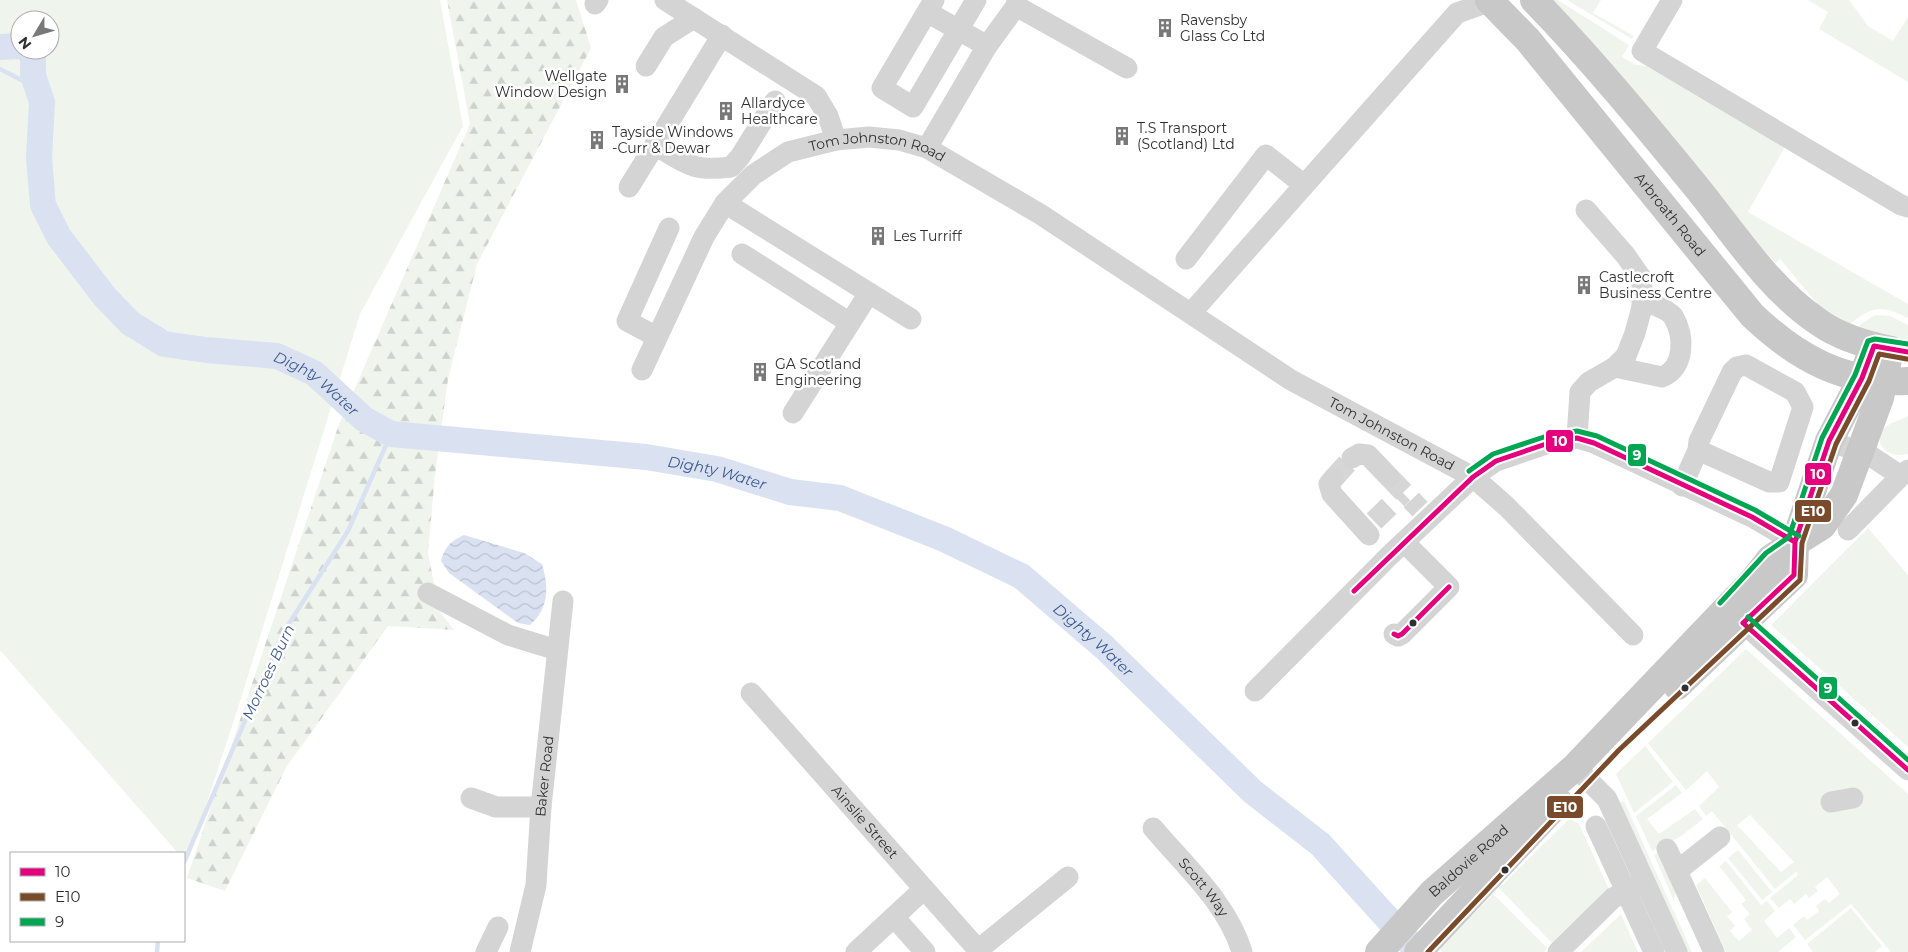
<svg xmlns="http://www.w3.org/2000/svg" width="1908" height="952" font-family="Montserrat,sans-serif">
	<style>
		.green { fill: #eff5ed; fill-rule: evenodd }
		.forest { fill: url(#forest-firs) }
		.water { fill: url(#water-waves) }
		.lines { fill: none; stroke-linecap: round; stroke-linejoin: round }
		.stream { stroke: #dae2f2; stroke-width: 4.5 }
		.river { stroke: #dae2f2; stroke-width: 26 }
		.minor-tunnel { stroke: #d6d6d6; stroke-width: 21; stroke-dasharray: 21 11; stroke-linecap: butt }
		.minor { stroke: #d4d4d4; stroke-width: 21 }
		.major { stroke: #c8c8c8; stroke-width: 28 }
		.bus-1-casing { stroke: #fff; stroke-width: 9 }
		.bus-2-casing { stroke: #fff; stroke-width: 9 }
		.bus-3-casing { stroke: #fff; stroke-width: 9 }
		.bus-1 { stroke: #e5007d; stroke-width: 5 }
		.bus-2 { stroke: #7a4b2a; stroke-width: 5 }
		.bus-3 { stroke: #00a651; stroke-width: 5 }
		.bus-dot { fill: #303030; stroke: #fff; stroke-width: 2 }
		.labels { text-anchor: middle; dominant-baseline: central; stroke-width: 5; stroke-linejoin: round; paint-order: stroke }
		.poi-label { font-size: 14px; fill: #303030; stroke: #fff; text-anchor: start }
		.street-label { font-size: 14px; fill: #303030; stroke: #fff }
		.water-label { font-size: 15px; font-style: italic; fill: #3e5b91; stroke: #fff }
		.line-badge { stroke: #fff; stroke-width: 2 }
		.badge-label { font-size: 14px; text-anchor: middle; font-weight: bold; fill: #fff }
	</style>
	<defs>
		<pattern id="forest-firs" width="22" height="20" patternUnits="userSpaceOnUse" patternTransform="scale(1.25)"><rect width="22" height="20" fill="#eff5ed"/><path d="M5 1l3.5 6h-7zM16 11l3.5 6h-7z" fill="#cdd2cc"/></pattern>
		<pattern id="water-waves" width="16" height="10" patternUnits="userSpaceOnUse" patternTransform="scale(1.25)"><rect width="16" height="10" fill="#dae2f2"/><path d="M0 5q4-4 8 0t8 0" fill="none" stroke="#bbc2d0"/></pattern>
	</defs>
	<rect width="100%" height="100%" fill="#fff"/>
	<!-- green -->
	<path class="green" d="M0,0H440L463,126L360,314L237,711L187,863L184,860V853H178L0,650ZM20,20H50V50H20Z
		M1545,0H1558L1629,45L1622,57L1636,65L1647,66L1785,147L1748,212L1908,304V318C1882,305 1873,305 1850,324L1820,307L1780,259L1776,263L1725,211Z
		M1567,0H1601L1593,13L1634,36L1632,39Z
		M1808,0H1849L1868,26L1893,41L1908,17V82L1819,29L1828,12Z
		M1875,315L1890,316L1908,325V343L1893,342L1855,332L1862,323Z
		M1908,416V454C1892,459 1871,446 1883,429C1888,423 1901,420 1908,416Z
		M1868,528L1908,575V747L1771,625Z
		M1746,649L1908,794V952H1891L1851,904L1805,940L1793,925L1804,916L1807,920L1819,911L1816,906L1825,899L1829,903L1840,894L1827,877L1815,887L1818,891L1809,898L1806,894L1794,904L1790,899L1779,908L1770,898L1798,875L1796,872L1775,889L1712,811L1706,816L1699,806L1719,787L1707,771L1686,790L1648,743ZM1750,815L1794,862L1781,872L1737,825Z
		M1645,746L1673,782L1634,813L1616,774Z
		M1676,785L1682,793L1647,819L1659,834L1695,809L1703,819L1680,837L1652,851L1636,816Z
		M1624,801L1692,952H1686L1618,803Z
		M1570,818L1579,824L1609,889L1552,943L1499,888Z
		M1738,850L1772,892L1762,900L1728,858Z
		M1660,852L1676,887L1674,901L1654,855Z
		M1726,861L1761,905L1767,901L1775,911L1764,921L1777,938L1789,928L1796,937L1778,952H1726L1696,885L1705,878L1732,912L1727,916L1735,926L1730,931L1739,941L1752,930L1744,919L1750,914L1741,904L1746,900L1719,866Z
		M1493,894L1547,948L1544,952H1441L1440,947Z
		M1851,908L1882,946L1875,952H1813L1807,944Z
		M1621,914L1638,952H1581Z"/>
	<!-- forest -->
	<path class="forest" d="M447,0H576L591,48L477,264L448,379L435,474L428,554L440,612L454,630L388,626L287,766L225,891L187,878L338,427L470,124Z"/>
	<!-- water -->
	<path class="water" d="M464,535L524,553L542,564C549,587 549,609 530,625L518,623L449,573L441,561C445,546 451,541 464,535Z"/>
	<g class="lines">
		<!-- stream -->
		<path class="stream" d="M0,69L29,84L42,102
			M184,862L283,633L348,531L391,434
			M157,952L158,941"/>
		<!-- river -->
		<g class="river">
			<path d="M0,47L20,46"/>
			<path id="s1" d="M28,50L33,53V75L42,102L39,158L43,205L59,237L105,297L130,323L164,344L206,350L277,356L314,373L364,419L391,434L646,457L717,469L790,492L840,498L944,539L1021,576L1104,647L1253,792L1320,844L1418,952"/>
		</g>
		<!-- minor-tunnel -->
		<path class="minor-tunnel" d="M1389,477L1420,509
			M1333,479L1352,458
			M1374,521L1403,493"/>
		<!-- minor -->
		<g class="minor">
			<path d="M665,0L816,96L828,116L836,140"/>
			<path d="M934,0L882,88L913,107L976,0"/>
			<path d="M1672,0L1642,51L1901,205L1908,207"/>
			<path d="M595,4L598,0"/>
			<path d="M1016,6L1127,68"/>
			<path d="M927,12L987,46"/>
			<path d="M722,35L655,145C686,164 693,172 731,167L740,157L775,101"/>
			<path d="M646,66L664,37L694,18"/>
			<path d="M927,148L987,46L1016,6L1017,0"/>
			<path d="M629,187L655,145"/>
			<path d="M725,203L911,319"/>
			<path d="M742,254L850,323"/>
			<path d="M1186,259L1266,155L1304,185"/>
			<path d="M1191,313L1457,13L1491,1"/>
			<path d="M657,337L627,321L669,228"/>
			<path d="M1615,367L1662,377C1685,368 1685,336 1673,316C1668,310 1659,307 1652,304L1642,307"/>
			<path id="s2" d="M642,370L704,237L725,203L753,175L788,152L836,140L869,137L899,140L927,148L1040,214L1291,380L1473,477L1506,506L1633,635"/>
			<path d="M793,413L869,293"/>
			<path d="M1577,438L1580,392L1589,382L1615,367L1626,356L1635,333L1642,307V279L1626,256L1586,210"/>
			<path d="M1829,441L1869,455L1901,476L1908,470"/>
			<path d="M1352,458L1359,454L1368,455L1389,477"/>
			<path d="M1333,479L1329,484L1332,494L1369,535"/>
			<path d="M1682,486L1698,450L1699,441L1732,372L1737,367L1746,365L1795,392L1803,407L1779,482H1769L1698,450"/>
			<path d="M1848,530L1901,476"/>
			<path d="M428,593L508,635L557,650"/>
			<path d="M1733,614L1908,770"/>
			<path d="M1394,634L1398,636L1402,634L1449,587L1404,542"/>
			<path d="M1255,691L1389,556L1473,477L1496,461L1546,444L1577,438L1594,443L1752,517L1795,542"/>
			<path id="s3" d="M751,693L980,952"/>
			<path d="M1575,767L1607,799L1677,952"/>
			<path d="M471,798L496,807H541"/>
			<path d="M1831,802L1853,798"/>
			<path d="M1596,826L1654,952"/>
			<path id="s4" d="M1153,828C1185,866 1228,904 1242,952"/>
			<path d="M1667,849L1714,952"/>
			<path d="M1677,871L1720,837"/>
			<path d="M894,917L925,952"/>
			<path d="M978,950L1068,877"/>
			<path d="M486,952L498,927"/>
			<path id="s5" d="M520,952L536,885L541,807L563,601"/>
			<path d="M856,952L924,889"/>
			<path d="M1558,952L1613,898L1639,885"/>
		</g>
		<!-- major -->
		<g class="major">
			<path id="s6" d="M1489,0L1528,40L1752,315C1797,358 1844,384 1908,381"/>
			<path d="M1534,0C1592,60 1645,124 1698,189C1735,235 1770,290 1820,323C1840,337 1867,345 1891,350"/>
			<path d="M1677,686L1794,575L1795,542L1829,441L1862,378L1874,346"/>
			<path id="s7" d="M1379,952L1432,893L1575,767L1752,582L1771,558L1822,526L1844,495L1880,398L1890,350"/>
			<path d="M1418,952L1559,802"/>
		</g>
		<!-- bus-1 casing -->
		<g class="bus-1-casing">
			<path id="bus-1" d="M1354,591L1473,477L1496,461L1546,444L1577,438L1594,443L1752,517L1795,542
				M1743,623L1794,575L1795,542L1829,441L1862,378L1874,346L1908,352
				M1743,623L1908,770
				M1394,634L1398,636L1402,634L1449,587"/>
		</g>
		<!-- bus-2 casing -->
		<g class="bus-2-casing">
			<path id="bus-2" d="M1428,952L1619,750L1800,580L1802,543L1836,444L1869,381L1879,354L1907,359"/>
		</g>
		<!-- bus-3 casing -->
		<g class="bus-3-casing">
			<path id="bus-3" d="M1469,471L1493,454L1544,437L1577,431L1597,436L1755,510L1799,536
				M1720,603L1766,553L1789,537L1822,438L1855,375L1868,341L1875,339L1908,344
				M1748,617L1908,760"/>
		</g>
		<!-- bus-1 -->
		<use href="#bus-1" class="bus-1"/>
		<!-- bus-2 -->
		<use href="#bus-2" class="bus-2"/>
		<!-- bus-3 -->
		<use href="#bus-3" class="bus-3"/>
	</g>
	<!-- icons -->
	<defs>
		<g id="building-bare" transform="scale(1.5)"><path d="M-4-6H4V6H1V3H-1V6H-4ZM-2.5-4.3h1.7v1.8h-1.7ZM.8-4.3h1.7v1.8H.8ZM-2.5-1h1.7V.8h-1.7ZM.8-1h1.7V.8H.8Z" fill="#787878" stroke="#fff" stroke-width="2.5" paint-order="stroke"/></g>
	</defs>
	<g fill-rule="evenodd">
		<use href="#building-bare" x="1165" y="28"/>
		<use href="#building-bare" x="622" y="84"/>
		<use href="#building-bare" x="726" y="111"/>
		<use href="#building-bare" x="1122" y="136"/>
		<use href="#building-bare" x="597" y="140"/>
		<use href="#building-bare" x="878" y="236"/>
		<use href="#building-bare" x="1584" y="285"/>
		<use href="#building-bare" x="760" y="372"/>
	</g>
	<!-- markers -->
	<g class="bus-dot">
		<circle cx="1413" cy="623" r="4.5"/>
		<circle cx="1685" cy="688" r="4.5"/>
		<circle cx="1855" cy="723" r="4.5"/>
		<circle cx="1505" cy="870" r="4.5"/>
	</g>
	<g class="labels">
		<!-- poi labels -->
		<g class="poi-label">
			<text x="1180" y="20">Ravensby<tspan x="1180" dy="16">Glass Co Ltd</tspan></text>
			<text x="607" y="76" text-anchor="end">Wellgate<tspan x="607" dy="16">Window Design</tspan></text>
			<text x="741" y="103">Allardyce<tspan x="741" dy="16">Healthcare</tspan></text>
			<text x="1137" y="128">T.S Transport<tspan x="1137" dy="16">(Scotland) Ltd</tspan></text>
			<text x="612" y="132">Tayside Windows<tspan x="612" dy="16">-Curr &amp; Dewar</tspan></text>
			<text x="893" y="236">Les Turriff</text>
			<text x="1599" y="277">Castlecroft<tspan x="1599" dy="16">Business Centre</tspan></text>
			<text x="775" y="364">GA Scotland<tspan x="775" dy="16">Engineering</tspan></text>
		</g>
		<!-- street labels -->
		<g class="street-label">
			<text stroke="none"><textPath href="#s2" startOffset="360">Tom Johnston Road</textPath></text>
			<text stroke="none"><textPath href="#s6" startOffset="281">Arbroath Road</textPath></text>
			<text stroke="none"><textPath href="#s2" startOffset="956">Tom Johnston Road</textPath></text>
			<text stroke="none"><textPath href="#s5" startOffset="178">Baker Road</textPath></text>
			<text stroke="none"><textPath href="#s3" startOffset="172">Ainslie Street</textPath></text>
			<text stroke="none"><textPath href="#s7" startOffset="128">Baldovie Road</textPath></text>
			<text stroke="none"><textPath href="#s4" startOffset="78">Scott Way</textPath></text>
		</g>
		<!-- water labels -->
		<g class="water-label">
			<text stroke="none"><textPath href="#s1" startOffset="509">Dighty Water</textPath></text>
			<text stroke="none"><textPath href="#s1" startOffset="929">Dighty Water</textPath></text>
			<text stroke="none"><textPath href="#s1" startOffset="1349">Dighty Water</textPath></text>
			<text transform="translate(268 672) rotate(-65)">Morroes Burn</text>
		</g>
	</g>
	<g class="line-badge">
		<rect x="1545" y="429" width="29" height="24" rx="5" fill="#e5007d"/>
		<rect x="1627" y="443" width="20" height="24" rx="5" fill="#00a651"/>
		<rect x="1804" y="462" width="28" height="24" rx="5" fill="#e5007d"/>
		<rect x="1794" y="499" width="38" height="24" rx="5" fill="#7a4b2a"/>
		<rect x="1818" y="676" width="20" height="24" rx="5" fill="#00a651"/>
		<rect x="1546" y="795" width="38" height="24" rx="5" fill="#7a4b2a"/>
	</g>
	<g class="badge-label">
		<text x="1560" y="446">10</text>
		<text x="1637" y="460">9</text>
		<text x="1818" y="479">10</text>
		<text x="1813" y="516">E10</text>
		<text x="1828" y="693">9</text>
		<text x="1565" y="812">E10</text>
	</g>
	<!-- legend -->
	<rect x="10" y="852" width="175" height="90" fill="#ffffff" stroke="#acacac"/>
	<rect x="20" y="868" width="25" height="8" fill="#e5007d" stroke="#acacac"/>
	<text x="55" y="877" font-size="15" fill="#303030">10</text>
	<rect x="20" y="893" width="25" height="8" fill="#7a4b2a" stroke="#acacac"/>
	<text x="55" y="902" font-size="15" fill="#303030">E10</text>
	<rect x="20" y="918" width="25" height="8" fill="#00a651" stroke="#acacac"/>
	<text x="55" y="927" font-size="15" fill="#303030">9</text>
	<!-- north arrow -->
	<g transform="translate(35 35) rotate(232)"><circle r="24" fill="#ffffff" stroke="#acacac"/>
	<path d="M0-4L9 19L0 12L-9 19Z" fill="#787878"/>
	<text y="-8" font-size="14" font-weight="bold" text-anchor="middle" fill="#303030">N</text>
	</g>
</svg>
